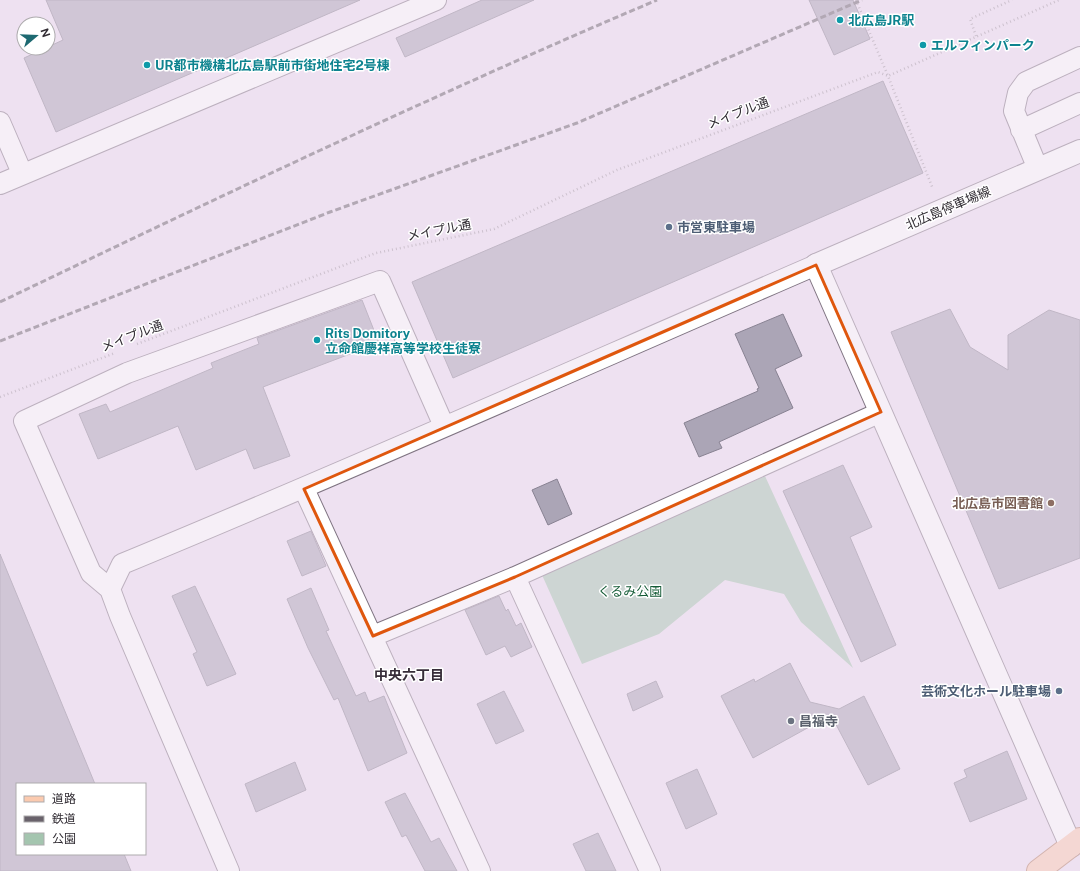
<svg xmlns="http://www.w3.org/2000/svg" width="1080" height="871" font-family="'Public Sans','Noto Sans JP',sans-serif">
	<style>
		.green { fill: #a4c5af }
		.building { fill: #aba5b6; stroke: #888292 }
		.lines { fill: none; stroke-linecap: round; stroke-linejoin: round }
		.minor-casing { stroke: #807583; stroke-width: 22 }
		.tertiary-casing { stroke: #807583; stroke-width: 24 }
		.secondary-casing { stroke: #807583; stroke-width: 24 }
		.primary-casing { stroke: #b27c61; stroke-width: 24 }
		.path { stroke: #a399a5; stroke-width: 2.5; stroke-dasharray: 1 3; stroke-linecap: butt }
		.minor { stroke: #fff; stroke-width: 20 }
		.tertiary { stroke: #fff; stroke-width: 22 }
		.secondary { stroke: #fff; stroke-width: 22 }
		.primary { stroke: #fbcaaf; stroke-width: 22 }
		.rail { stroke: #69626b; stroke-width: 3; stroke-dasharray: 6 3; stroke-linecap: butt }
		.marked { fill: none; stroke: #df570e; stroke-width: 3; stroke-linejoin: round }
		.culture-dot { fill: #0f9aa8; stroke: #fff; stroke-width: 1.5 }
		.service-dot { fill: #5c6f8a; stroke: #fff; stroke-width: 1.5 }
		.education-dot { fill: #8d6e63; stroke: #fff; stroke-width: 1.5 }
		.worship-dot { fill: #6b7280; stroke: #fff; stroke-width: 1.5 }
		.labels { text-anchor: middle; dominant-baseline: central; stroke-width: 3; stroke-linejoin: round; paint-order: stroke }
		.culture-label { font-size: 13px; font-weight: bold; fill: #0d838f; stroke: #fff; text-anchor: start }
		.street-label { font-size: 13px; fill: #312c33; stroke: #fff }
		.service-label { font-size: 13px; font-weight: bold; fill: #4e5e75; stroke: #fff; text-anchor: start }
		.education-label { font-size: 13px; font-weight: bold; fill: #785e54; stroke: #fff; text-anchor: end }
		.park-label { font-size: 13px; fill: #145b36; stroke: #fff }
		.worship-label { font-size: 13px; font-weight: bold; fill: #5b616d; stroke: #fff; text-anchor: start }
		.neighbourhood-label { font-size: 14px; font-weight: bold; fill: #372d39; stroke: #fff }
	</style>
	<rect width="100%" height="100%" fill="#eee1f1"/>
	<!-- green -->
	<path class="green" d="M765,476L853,668L801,622L784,594L725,580L659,634L582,664L542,575Z"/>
	<!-- building -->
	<path class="building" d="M46,0H360L56,132L24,58L63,40Z
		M482,0H534L405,57L396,38Z
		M809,0H853L870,39L834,55Z
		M883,81L923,173L453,378L412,282Z
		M362,300L379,343L263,387L290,456L254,469L246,449L196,470L178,426L98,459L79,414L106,404L110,412L213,368L211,363L259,344L257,338Z
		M950,309L970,347L1008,370V335L1049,310L1080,320V558L999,589L891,332Z
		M783,314L802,356L775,369L793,408L719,442L722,448L699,457L684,423L758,391L757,389L759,388L735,334Z
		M843,465L872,527L850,537L896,645L861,662L783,491Z
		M557,479L572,514L548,525L532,490Z
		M311,531L326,566L302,576L287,541Z
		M0,554L95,784H17V854H124L131,871H0Z
		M195,586L236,674L207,686L193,654L197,652L172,596Z
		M311,588L329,630L326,631L356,696L365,692L369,702L384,696L407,753L368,771L338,698L334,700L308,648L287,599Z
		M499,596L506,611L508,609L516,626L521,623L532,647L511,657L505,646L486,655L465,610Z
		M790,663L810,702L839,709L864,696L900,769L868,785L831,715L753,758L721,696L754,679L755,682Z
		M656,681L663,697L633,711L627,694Z
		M504,691L524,731L496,744L477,704Z
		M1007,751L1027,799L970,822L954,783L967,777L964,770Z
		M295,762L306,790L256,812L245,784Z
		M697,769L717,814L686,829L666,783Z
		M405,793L431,842L439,838L457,871H425L406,835L402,837L385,802Z
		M598,833L616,871H586L573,844Z"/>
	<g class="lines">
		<!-- minor casing -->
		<g class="minor-casing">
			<path id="minor" d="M0,122L22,173
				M1021,130L1080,103
				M1038,169L1014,111L1018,93L1026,82L1080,57
				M0,184L436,0
				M304,489L480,871
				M515,577L650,871
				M110,589L91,573L24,421L127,373L380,281L444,426
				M373,636L515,577L881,412
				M229,871L120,616L110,589L122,564C355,468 585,365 816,265"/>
		</g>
		<!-- tertiary casing -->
		<g class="tertiary-casing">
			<path id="tertiary" d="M816,265L1071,846"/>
		</g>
		<!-- secondary casing -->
		<g class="secondary-casing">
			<path id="secondary" d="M816,265L1080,151"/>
		</g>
		<!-- primary casing -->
		<g class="primary-casing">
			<path id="primary" d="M1038,871L1080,839"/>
		</g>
		<!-- path -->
		<path class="path" d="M856,0L888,76L1059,0
			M976,36L970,19L1012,0
			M137,344L376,253L494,229L617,170L878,72L888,76L933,189
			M0,397L115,353"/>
		<!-- minor -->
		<use href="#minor" class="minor"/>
		<!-- tertiary -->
		<use href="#tertiary" class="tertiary"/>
		<!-- secondary -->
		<use href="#secondary" class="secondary"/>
		<!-- primary -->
		<use href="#primary" class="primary"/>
		<!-- rail -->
		<path class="rail" d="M0,302C217,198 435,94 657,0
			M0,341L330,212L577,123L862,0"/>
	</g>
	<!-- marked area -->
	<path d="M0 0H1080V871H0ZM816,265L881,412L515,577L373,636L304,489Z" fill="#eee1f1" fill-opacity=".55" fill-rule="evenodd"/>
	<path class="marked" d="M816,265L881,412L515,577L373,636L304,489Z"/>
	<!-- markers -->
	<g class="culture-dot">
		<circle cx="840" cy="20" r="4"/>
		<circle cx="923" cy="45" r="4"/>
		<circle cx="147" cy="65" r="4"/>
		<circle cx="317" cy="340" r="4"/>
	</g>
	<g class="service-dot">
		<circle cx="669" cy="227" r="4"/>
		<circle cx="1059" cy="691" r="4"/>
	</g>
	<circle class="education-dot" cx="1051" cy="503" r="4"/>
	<circle class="worship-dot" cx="791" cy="721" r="4"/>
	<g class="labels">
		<!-- culture labels -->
		<g class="culture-label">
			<text x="848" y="20">北広島JR駅</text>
			<text x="931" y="45">エルフィンパーク</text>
			<text x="155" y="65">UR都市機構北広島駅前市街地住宅2号棟</text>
			<text x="325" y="333">Rits Domitory<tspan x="325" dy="15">立命館慶祥高等学校生徒寮</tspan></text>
		</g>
		<!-- street labels -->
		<g class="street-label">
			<text transform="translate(738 113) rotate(-21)">メイプル通</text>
			<text transform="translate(948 208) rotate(-23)">北広島停車場線</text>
			<text transform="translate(439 230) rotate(-11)">メイプル通</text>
			<text transform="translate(132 336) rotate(-21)">メイプル通</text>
		</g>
		<!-- service labels -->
		<g class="service-label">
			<text x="677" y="227">市営東駐車場</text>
			<text x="1051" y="691" text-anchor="end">芸術文化ホール駐車場</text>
		</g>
		<!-- education labels -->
		<g class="education-label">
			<text x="1043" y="503">北広島市図書館</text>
		</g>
		<!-- park labels -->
		<g class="park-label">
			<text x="630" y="591">くるみ公園</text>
		</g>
		<!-- worship labels -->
		<g class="worship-label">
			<text x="799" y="721">昌福寺</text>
		</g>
		<!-- neighbourhood labels -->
		<g class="neighbourhood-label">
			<text x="409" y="675">中央六丁目</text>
		</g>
	</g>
	<!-- legend -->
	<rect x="16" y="783" width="130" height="72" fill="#ffffff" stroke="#adabad"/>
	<rect x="24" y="796" width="20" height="6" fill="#fbcaaf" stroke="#adabad"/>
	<text x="52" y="803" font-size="12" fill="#312c33">道路</text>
	<rect x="24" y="816" width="20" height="6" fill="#69626b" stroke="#adabad"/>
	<text x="52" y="823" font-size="12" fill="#312c33">鉄道</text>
	<rect x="24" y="833" width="20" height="12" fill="#a4c5af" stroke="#adabad"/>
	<text x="52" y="843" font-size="12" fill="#312c33">公園</text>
	<!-- north arrow -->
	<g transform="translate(36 36) rotate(71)"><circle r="19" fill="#ffffff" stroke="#adabad"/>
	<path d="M0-3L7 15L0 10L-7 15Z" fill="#1d6971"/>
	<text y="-6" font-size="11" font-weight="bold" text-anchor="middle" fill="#312c33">N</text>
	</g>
</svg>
